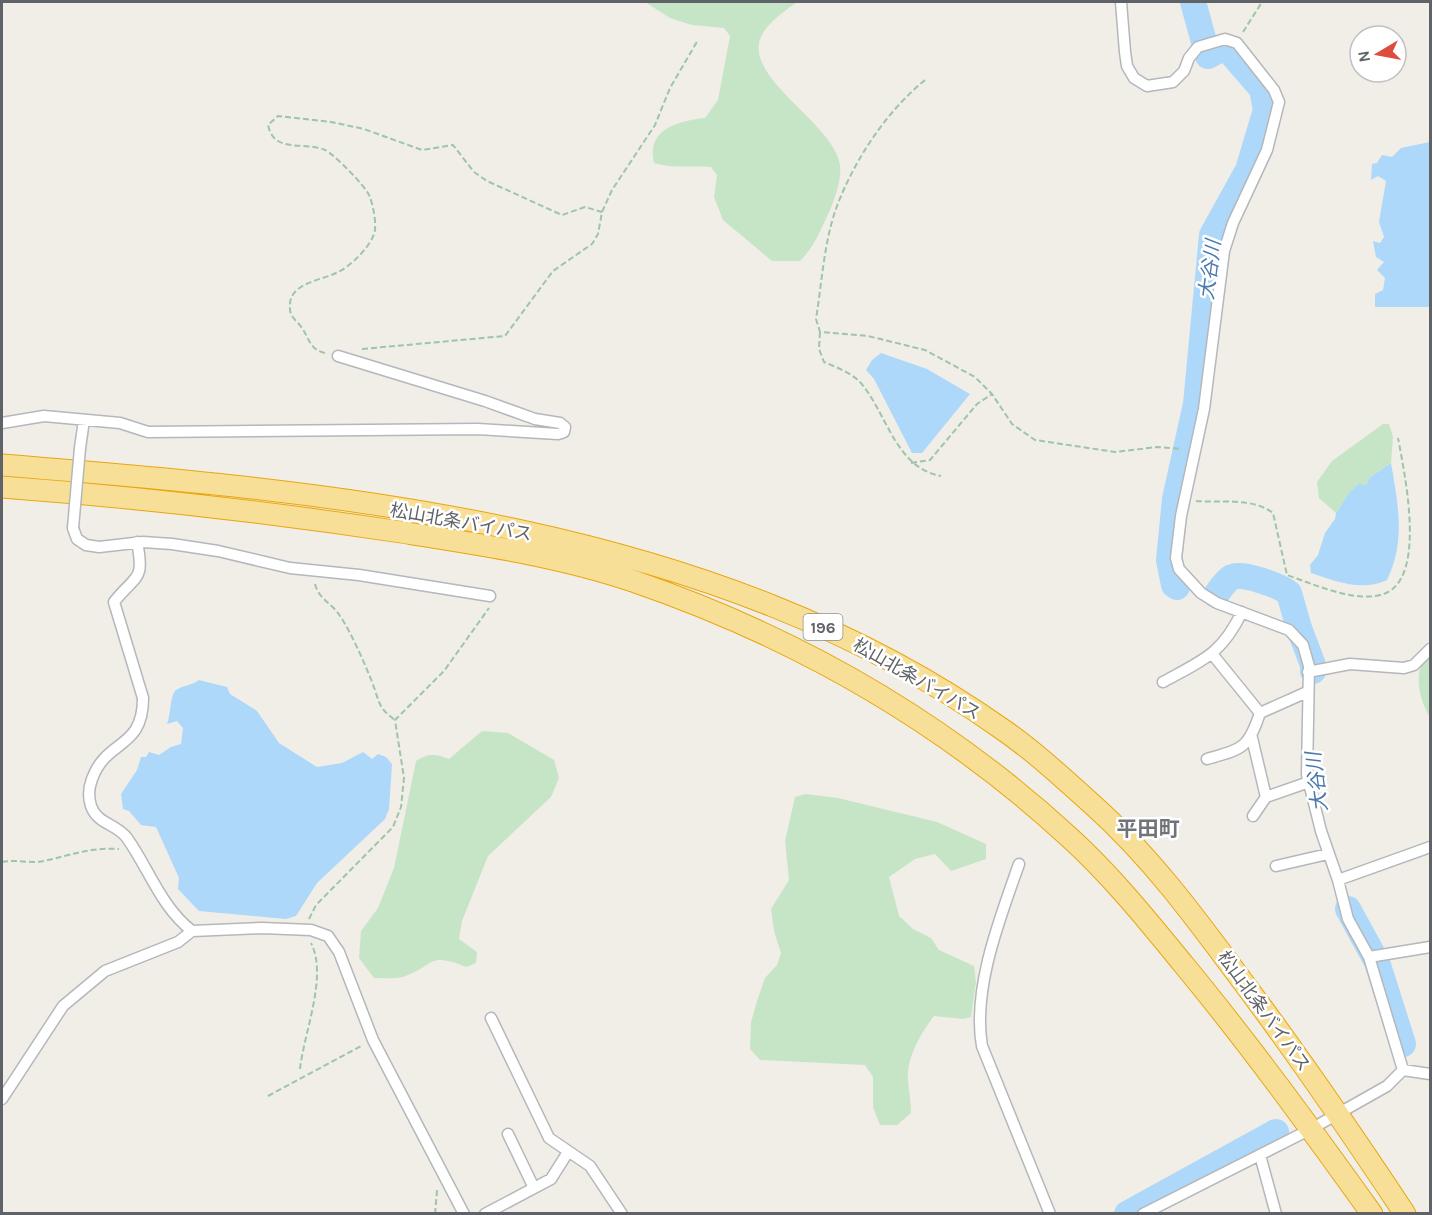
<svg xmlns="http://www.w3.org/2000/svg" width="1432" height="1215" font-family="Karla,'Noto Sans JP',sans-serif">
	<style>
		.green { fill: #c6e5c6 }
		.water { fill: #add8fa }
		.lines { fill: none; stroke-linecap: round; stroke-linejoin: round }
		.river { stroke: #add8fa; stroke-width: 26 }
		.street-casing { stroke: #b4b7bb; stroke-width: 13 }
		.highway-casing { stroke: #e9a60e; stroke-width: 23 }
		.path { stroke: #9ec4a9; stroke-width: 2; stroke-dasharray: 6 3; stroke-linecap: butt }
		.street { stroke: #fff; stroke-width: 10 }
		.highway { stroke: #f7df97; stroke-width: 21 }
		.street-bridge-casing { stroke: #b4b7bb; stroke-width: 13; stroke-linecap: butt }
		.street-bridge { stroke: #fff; stroke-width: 10 }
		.labels { text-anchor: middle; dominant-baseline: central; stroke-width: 5; stroke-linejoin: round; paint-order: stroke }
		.shield { fill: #fff; stroke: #8f9195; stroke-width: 1.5 }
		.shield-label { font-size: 16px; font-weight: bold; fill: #5f6267 }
		.street-label { font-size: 18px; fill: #5f6267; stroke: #fff }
		.water-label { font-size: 20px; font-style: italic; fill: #4a79ad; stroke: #fff }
		.quarter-label { font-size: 21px; font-weight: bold; fill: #707479; stroke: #fff }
	</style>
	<rect width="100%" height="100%" fill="#f0eee7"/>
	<!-- green -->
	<path class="green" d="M645,2H797C786,10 770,21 763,33C737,75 834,122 840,165C842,178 835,198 830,210C821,229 815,246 800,261H772L723,220L714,197L717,175L711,167C689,165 676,169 654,163C646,129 678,121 705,118L718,100L730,36L724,28L692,25L670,18Z
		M1383,424H1389L1393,437L1391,463L1369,478L1366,485H1359L1349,493L1336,513L1319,498L1317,482L1332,461Z
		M1430,652V717C1418,698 1412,668 1430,652Z
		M482,731L508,733L554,760L559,778L551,797L488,856L462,921L459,939L477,952L476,963L466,967C427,951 435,966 403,977C395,979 383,978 374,978L359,958L361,931L378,908L394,868L416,761C429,753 435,754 449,759Z
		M806,794L838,798L937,822L986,844V859L951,871L935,854L915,859L889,877L899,916L913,929L931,938L939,950L974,966L976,982L971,1017L963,1019L934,1016C921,1033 906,1058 908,1081C909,1092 911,1102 911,1113L897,1125H880L873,1107V1077L865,1065L760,1060L750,1049L751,1022L758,998L765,978L777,965L781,953L774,931L771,909L789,880L785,841L795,797Z"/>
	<!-- water -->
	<path class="water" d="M1430,142V307H1375V294L1383,290L1385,278L1377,270L1384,262L1376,257L1373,241L1380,243L1384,237L1379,222L1386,181L1378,176L1371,180L1372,164L1377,163L1382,155L1392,157L1401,148Z
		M881,353L927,369L970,394L922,453H912L874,379L866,370L872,360Z
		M1391,463C1398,504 1406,541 1387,580C1362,592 1335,581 1311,573L1310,565L1318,555L1325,533L1335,519L1336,513L1349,493L1359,484L1366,485L1369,478Z
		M199,680L227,687L230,694L257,711L279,743L317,767L342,763L363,752L372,759L378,754L386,757L392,764L389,809L385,819L317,883L296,916L286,919L199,911L178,889L179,878L156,827L141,825L129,811L123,809L121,794L137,770L141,757H146L149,752L159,755L171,747L181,744L183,728L177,721L167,724C171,715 170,695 176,690C183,685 191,686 199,680Z"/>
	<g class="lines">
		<!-- river -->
		<path class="river" d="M1177,587L1174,585L1169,560L1175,499L1196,404L1212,235L1248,170L1266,110L1262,89L1229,51L1221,49L1208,56L1193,2
			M1216,595C1220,589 1226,580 1232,577C1243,572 1280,586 1289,593L1299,628L1313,665V671
			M1348,909L1377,962L1403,1044
			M1127,1214L1276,1132"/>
		<!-- street casing -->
		<g class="street-casing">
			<path id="street" d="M1121,2L1125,52L1127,66L1134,78L1147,86L1173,82L1184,71L1189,58L1198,47L1225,39L1237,43L1274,90L1279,102L1267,150L1233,223L1224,251L1204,409L1181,516L1176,558L1179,569L1201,593L1217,603L1289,630L1303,645L1309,666L1307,775L1321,831L1338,880L1348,919L1369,957L1403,1070L1430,1074
				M2,423L44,416L120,423L148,432L478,429L558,434L564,432L565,427L560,423L535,419L485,401L338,356
				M80,448L84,420
				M73,528L77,539L86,545L99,547L143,542L172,544L218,551L290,568L359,575L490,596
				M137,542C145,582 136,574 114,602L143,698C143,750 107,738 92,779C89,787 88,797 91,806C97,824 117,824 127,838C149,869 161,907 192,931
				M1213,655L1260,713
				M1308,672L1350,664L1404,668L1414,665L1430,649
				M1163,682C1203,660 1221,655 1242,612
				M1252,738L1266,797
				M1207,759C1242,749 1248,749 1260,713L1307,692
				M1253,816L1266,797L1309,782
				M1019,864C1000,918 972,989 982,1046L1050,1214
				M1276,866L1328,854
				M1338,880L1430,847
				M1369,957L1430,947
				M491,1018L549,1138L590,1166L622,1214
				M2,1099L63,1006L105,971L178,942L192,931L262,928L311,930L328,936L339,952L373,1040L464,1214
				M508,1134L534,1188
				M1260,1155L1276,1214
				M485,1214L551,1179L568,1152
				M1143,1214L1311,1129L1387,1086L1403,1070"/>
		</g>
		<!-- highway casing -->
		<g class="highway-casing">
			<path id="highway" d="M2,465C342,492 715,526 1002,729C1034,751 1064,779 1093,805C1150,856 1195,917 1240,978C1298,1055 1352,1134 1405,1214
				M2,487C135,497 268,512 401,532C478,544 559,556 633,581C796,637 942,720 1069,837C1111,875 1148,921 1184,965C1250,1045 1311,1129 1372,1214"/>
		</g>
		<!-- path -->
		<path class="path" d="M1243,32L1262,2
			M925,80C886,112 855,159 837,206C824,241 822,282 816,319L820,332L868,336L925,350L975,377L992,394L1012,424L1035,440L1115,452L1157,447L1182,449
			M820,332L819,349L824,362C838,368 855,374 864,387C888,418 897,468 941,476
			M362,349L505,336L553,271L592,244L598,234L602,212L612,190L655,125L670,88L698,40
			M325,353C310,350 310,340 302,328C298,322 290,317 290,309C287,283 320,281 336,273C349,268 373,245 375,230C376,220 373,204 369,195C366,187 333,153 325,150C304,141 274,154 268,125L278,116L331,122L364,129L422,150L453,145L474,172L487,181L562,215L585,207L602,212
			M911,463L930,460L977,404L992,394
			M1196,501C1220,503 1252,497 1273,513L1287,575C1313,584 1359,605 1386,593C1427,575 1404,471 1398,438
			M315,584C319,600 332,603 340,616C351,632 365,664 372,682C380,702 377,707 395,720
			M2,862C16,859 31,864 44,861C71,855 91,847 119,849
			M309,919L316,905L393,827L401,807L404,778L395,720L444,671L489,608
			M300,1069C304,1032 328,976 311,943
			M268,1096L363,1045
			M435,1214L437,1190"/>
		<!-- street -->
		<use href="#street" class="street"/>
		<!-- highway -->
		<use href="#highway" class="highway"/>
		<!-- street-bridge casing -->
		<g class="street-bridge-casing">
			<path id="street-bridge" d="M73,528L80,448"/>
		</g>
		<!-- street-bridge -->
		<use href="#street-bridge" class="street-bridge"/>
	</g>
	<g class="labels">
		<!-- shield labels -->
		<rect class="shield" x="803.5" y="614" width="39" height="26" rx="4.5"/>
		<g class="shield-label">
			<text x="823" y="627">196</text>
		</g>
		<!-- street labels -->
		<g class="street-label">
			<text transform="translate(461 522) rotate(10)">松山北条バイパス</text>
			<text transform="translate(917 679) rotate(30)">松山北条バイパス</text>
			<text transform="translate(1264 1011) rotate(54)">松山北条バイパス</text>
		</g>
		<!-- water labels -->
		<g class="water-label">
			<text transform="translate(1210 270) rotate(-83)">大谷川</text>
			<text transform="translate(1317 782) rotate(-97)">大谷川</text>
		</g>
		<!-- quarter labels -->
		<g class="quarter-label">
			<text x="1148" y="829">平田町</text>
		</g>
	</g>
	<!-- border -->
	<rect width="1432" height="1215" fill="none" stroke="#5f6267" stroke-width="6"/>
	<!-- north arrow -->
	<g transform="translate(1378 54) rotate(260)"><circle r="28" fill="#ffffff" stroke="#bfc0c2" stroke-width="1.5"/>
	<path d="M0-4.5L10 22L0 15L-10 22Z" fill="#df4b3e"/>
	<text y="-9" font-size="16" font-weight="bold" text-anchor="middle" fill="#5f6267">N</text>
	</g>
</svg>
